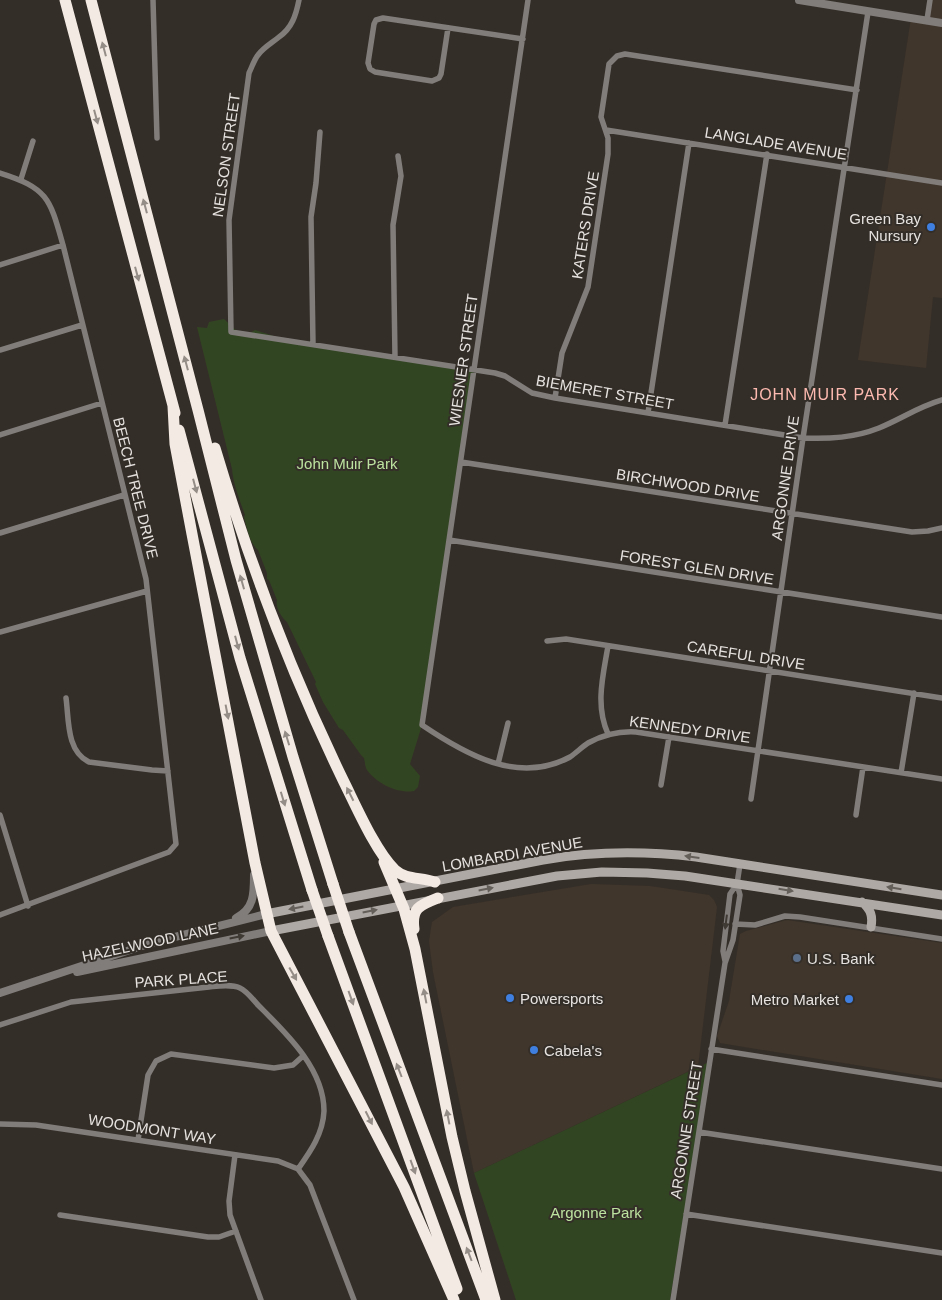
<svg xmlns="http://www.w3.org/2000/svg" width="942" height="1300" font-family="Arial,sans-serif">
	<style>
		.built { fill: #40362c }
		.green { fill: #324522 }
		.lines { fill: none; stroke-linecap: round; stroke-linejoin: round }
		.minor { stroke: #817d7b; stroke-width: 5.5 }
		.tertiary { stroke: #817d7b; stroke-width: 8 }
		.secondary { stroke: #afa9a5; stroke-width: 9 }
		.motorway { stroke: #f4eae4; stroke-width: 11 }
		.motorway-bridge { stroke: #f4eae4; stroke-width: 11 }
		.oneway { fill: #948c86 }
		.oneway2 { fill: #655f5a }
		.oneway3 { fill: #403a34 }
		.shop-dot { fill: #3f7fe0; stroke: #342e28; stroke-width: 2 }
		.service-dot { fill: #5c6f8a; stroke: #342e28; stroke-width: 2 }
		.labels { text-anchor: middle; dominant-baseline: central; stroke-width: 4; stroke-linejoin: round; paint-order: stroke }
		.street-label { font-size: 15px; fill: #e6e2df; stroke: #342e28 }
		.poi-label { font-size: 15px; fill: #e6e2df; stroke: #342e28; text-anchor: start }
		.park-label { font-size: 15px; fill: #bce39f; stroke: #342e28 }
		.neighbourhood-label { font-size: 16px; letter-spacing: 1px; fill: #fdbab0; stroke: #342e28 }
	</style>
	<rect width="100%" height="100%" fill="#342e28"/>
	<!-- built -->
	<path class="built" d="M930,0H942V298L933,297L926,368L858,360L911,18L926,20Z
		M591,884L650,886L709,895L714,900L717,907L698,1067L474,1173L433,972L429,941L432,922L453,907Z
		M787,920L942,943V1079L720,1043L717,1036L729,1001L740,934L746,931Z"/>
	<!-- green -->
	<path class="green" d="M224,319L238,332L248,334L255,330L277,337L474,369L422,725L410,764L420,776L418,787L414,791C399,794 377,784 367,770C365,767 365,762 364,758L361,755L343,730L339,728L323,702L315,684L316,682L287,622C282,618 275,607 277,600L269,580L267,579V573L258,550C249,542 247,528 244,517L245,515C240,501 233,483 232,469L197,327L207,328L209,322Z
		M709,1062L670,1300H516L474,1173Z"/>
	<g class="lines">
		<!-- minor -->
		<path class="minor" d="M153,0L157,138
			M299,0C296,15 292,28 279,37C272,43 264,47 258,55C254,60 252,67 249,73L229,220L231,332L495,373L505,376L532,393L555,398L803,438C829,439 854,438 879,428C901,419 918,407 942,400
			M528,0L422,725C465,754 518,785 570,757C576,753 582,747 588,743C603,735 619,731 636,732L942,779
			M927,20L930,0
			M448,28L441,74L439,78L432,81L375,72L370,69L368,63L374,24L376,20L383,18L523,39
			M606,130L942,183
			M0,173C48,188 50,199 63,245L146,579L176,844L169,852L0,915
			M21,179L33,141
			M0,265L63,245
			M313,344L311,217L316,183L320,132
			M0,350L82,325
			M395,357L393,225L401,176L398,156
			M555,398L562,353L588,287L608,154V138L601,117L609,64L617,56L625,54L857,90
			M648,413L689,143
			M725,425L767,154
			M0,435L102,403
			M461,462L912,532L928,531L942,528
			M0,533L124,495
			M449,540L942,617
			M0,632L147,591
			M547,641L566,639L942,698
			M66,698C69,719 66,751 89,762L152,770L168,771
			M608,734C595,705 603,676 608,646
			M498,764L508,723
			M901,773L914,693
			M661,785L669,737
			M751,799L803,438L868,12
			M0,815L28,906
			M856,815L863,767
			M735,924L755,925L785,916L800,917L942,939
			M725,961L723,951L730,894L737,884
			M0,1025L71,1002L209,987C219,986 231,984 240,988C247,991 254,1001 259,1006C287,1034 324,1069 324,1111C323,1134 310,1152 298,1169
			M711,1049L942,1085
			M0,1124L36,1125L278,1161L298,1169L310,1185L354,1300
			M699,1132L942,1169
			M138,1140L148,1075L156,1061L171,1054L274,1068L293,1065L303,1056
			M235,1155L229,1201L230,1215L261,1300
			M686,1214L942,1253
			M60,1215L208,1237H219L236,1231
			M673,1300L725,963L733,940L740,895L737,884L740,864"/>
		<!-- tertiary -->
		<path class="tertiary" d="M799,0L942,23
			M236,918C254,909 254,894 254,875
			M77,972L271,931
			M0,993L151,943L266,914"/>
		<!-- secondary -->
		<path class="secondary" d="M862,902C871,910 873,916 871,927
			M266,914L543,860C594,851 645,851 696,857L942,895
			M271,931L557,876L602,872L647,873L685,876L942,915"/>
		<!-- motorway -->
		<path class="motorway" d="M65,0L175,413
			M91,0L198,410L236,560L293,757L333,884
			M173,406L175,444L192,534L255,863L271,931L404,1187L454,1300
			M179,430L240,658L312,890
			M215,448C249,562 292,675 344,782C356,806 376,852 395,870C406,880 421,877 435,882
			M384,862L404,909L415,949L452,1137L465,1191L495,1300
			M414,929C411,908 420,905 438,898
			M349,932L486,1300
			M328,936L457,1289"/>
		<!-- motorway-bridge -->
		<path class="motorway-bridge" d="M333,884L349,932
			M312,890L328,936"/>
	</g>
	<!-- one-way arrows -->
	<defs><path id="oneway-solid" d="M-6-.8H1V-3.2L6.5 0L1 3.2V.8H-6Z" transform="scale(1.25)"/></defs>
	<g class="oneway">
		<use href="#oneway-solid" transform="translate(104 49) rotate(-105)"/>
		<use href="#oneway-solid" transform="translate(96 117) rotate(75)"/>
		<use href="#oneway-solid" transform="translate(145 206) rotate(-105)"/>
		<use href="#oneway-solid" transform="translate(137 274) rotate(75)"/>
		<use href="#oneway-solid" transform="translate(186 363) rotate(-105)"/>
		<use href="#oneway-solid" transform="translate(195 486) rotate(75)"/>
		<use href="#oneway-solid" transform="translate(242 582) rotate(-106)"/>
		<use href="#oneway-solid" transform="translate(237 643) rotate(75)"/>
		<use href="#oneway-solid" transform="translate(227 712) rotate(79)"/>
		<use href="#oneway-solid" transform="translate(287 738) rotate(-107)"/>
		<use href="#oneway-solid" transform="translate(350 794) rotate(-117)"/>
		<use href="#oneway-solid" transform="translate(283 799) rotate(73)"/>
		<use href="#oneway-solid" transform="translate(293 974) rotate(60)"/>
		<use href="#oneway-solid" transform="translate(425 996) rotate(-101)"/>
		<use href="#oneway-solid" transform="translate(351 998) rotate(70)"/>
		<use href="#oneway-solid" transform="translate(399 1070) rotate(-111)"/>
		<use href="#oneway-solid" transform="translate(448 1117) rotate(-101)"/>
		<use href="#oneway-solid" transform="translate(369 1118) rotate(63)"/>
		<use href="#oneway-solid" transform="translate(413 1167) rotate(70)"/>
		<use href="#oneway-solid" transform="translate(469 1254) rotate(-111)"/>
	</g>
	<g class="oneway2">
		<use href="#oneway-solid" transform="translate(692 857) rotate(-172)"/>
		<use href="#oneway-solid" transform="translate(894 888) rotate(-171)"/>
		<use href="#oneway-solid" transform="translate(486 889) rotate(-11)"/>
		<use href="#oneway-solid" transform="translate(786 890) rotate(9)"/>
		<use href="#oneway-solid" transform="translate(296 908) rotate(169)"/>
		<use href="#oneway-solid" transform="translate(370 911) rotate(-11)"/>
	</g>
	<g class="oneway3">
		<use href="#oneway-solid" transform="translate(726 922) rotate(97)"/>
		<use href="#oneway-solid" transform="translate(237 937) rotate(-11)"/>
	</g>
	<!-- markers -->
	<g class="shop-dot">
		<circle cx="931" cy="227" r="5"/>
		<circle cx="510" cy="998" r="5"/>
		<circle cx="849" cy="999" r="5"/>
		<circle cx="534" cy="1050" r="5"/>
	</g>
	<circle class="service-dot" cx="797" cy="958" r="5"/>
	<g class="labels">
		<!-- street labels -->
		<g class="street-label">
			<text transform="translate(776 143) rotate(9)">LANGLADE AVENUE</text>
			<text transform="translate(226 155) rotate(-82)">NELSON STREET</text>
			<text transform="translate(585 225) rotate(-81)">KATERS DRIVE</text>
			<text transform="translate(463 360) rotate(-82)">WIESNER STREET</text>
			<text transform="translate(605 392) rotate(10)">BIEMERET STREET</text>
			<text transform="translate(785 478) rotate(-82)">ARGONNE DRIVE</text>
			<text transform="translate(688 485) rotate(9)">BIRCHWOOD DRIVE</text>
			<text transform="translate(136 488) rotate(76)">BEECH TREE DRIVE</text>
			<text transform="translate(697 567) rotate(9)">FOREST GLEN DRIVE</text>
			<text transform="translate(746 655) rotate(9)">CAREFUL DRIVE</text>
			<text transform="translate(690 729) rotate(8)">KENNEDY DRIVE</text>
			<text transform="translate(512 854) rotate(-10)">LOMBARDI AVENUE</text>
			<text transform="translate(150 942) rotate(-12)">HAZELWOOD LANE</text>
			<text transform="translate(181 979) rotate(-4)">PARK PLACE</text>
			<text transform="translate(152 1129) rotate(9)">WOODMONT WAY</text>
			<text transform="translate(686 1130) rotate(-81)">ARGONNE STREET</text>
		</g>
		<!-- poi labels -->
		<g class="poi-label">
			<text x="921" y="218" text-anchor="end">Green Bay<tspan x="921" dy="17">Nursury</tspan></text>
			<text x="807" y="958">U.S. Bank</text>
			<text x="520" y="998">Powersports</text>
			<text x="839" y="999" text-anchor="end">Metro Market</text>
			<text x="544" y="1050">Cabela's</text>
		</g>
		<!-- park labels -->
		<g class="park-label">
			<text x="347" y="463">John Muir Park</text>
			<text x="596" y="1212">Argonne Park</text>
		</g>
		<!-- neighbourhood labels -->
		<g class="neighbourhood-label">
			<text x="825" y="394">JOHN MUIR PARK</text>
		</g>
	</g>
</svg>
